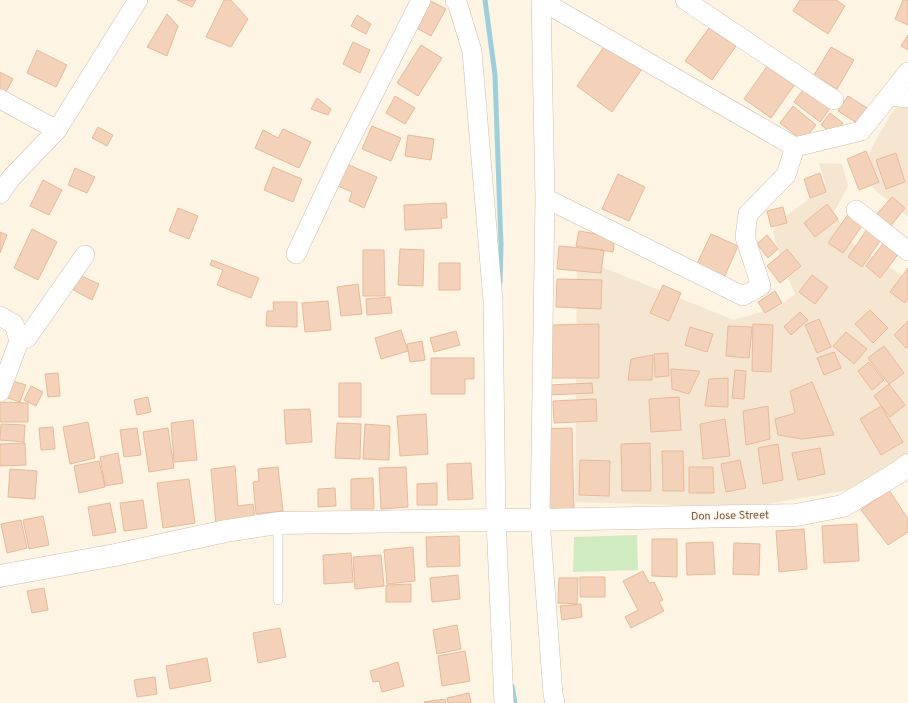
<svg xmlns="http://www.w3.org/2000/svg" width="908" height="703" font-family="Overpass,sans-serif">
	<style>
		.residential { fill: #f5e6d1 }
		.green { fill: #d1ebc1 }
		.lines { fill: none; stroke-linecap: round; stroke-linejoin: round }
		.stream { stroke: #9dcfda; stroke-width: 5 }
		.building { fill: #f4d2ba; stroke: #e7b999 }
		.lane-casing { stroke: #d1beac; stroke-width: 10 }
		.street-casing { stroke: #d1beac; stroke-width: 20 }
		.secondary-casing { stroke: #d4bda9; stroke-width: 23 }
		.lane { stroke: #fff; stroke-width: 9 }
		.street { stroke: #fff; stroke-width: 19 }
		.secondary { stroke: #fff; stroke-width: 22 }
		.labels { text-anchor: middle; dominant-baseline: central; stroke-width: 3; stroke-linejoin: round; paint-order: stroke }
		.street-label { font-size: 11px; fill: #775a48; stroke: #fff7ea }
	</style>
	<rect width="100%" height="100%" fill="#fdf4e3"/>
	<!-- residential -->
	<path class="residential" d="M908,93V217L878,193L863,176L872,147L891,114Z
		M819,163L842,164L848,186L834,212L853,244L908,279V455L848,490L760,505H676L575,502L577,257L734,320L778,307L795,294L781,261L773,231L787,215L807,200L825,183Z"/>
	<!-- green -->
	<path class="green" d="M637,535L638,570L573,572L574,537Z"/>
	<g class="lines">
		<!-- stream -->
		<path class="stream" d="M485,0L495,75L501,245L500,282
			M512,686L515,703"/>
	</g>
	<!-- building -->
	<path class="building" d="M177,0H196L192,7Z
		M224,0H231L248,19L231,47L206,37Z
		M429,0L446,9L431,36L413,26Z
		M800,0H836L845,6L828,34L793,11Z
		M903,0H908V25L895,19Z
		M167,14L178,26L167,56L147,47Z
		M357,15L371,24L366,34L351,26Z
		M709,28L736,46L712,80L685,61Z
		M908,35V50L901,46Z
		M608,41L644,66L612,112L577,86Z
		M353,42L370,50L360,73L343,64Z
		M421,45L442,58L418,96L397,83Z
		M831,47L854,60L837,89L814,75Z
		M37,50L67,65L56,87L27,73Z
		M768,65L795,84L771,118L744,99Z
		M0,72L13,79L3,97L0,95Z
		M805,87L831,107L820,122L794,102Z
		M395,96L415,108L405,124L386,113Z
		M848,96L867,108L857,123L838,111Z
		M317,98L331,109L328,115L311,109Z
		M793,106L816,125L803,141L780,123Z
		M830,113L843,123L834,135L821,125Z
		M372,126L401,138L391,161L362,149Z
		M98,127L113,135L107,146L92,138Z
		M283,129L311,142L299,168L255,148L263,130L278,138Z
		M408,135L434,139L431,160L405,156Z
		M866,151L879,182L859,190L847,159Z
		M896,153L905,182L886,189L876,160Z
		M342,162L377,177L364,208L349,201L352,192L333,184Z
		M273,167L302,179L293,202L264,190Z
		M75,168L95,177L87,193L68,185Z
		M820,173L826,192L810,198L804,179Z
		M618,174L645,187L629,221L602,209Z
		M43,180L62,190L49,215L30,206Z
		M892,197L905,208L889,228L875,216Z
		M446,203L447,218H441L442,228L405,230L404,205Z
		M827,204L838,219L815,237L804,223Z
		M783,207L787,223L771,227L767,211Z
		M178,208L198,216L189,239L169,231Z
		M849,213L864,223L843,253L828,243Z
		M868,228L882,238L862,267L848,257Z
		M32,229L57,242L38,280L14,268Z
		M579,231L615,237L613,252L576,246Z
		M0,232L7,235L0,253Z
		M711,234L738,246L723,280L695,268Z
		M767,235L778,249L768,258L757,244Z
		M885,241L900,252L880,278L866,266Z
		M559,246L604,250L601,273L557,269Z
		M400,249L424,250L423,286L398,285Z
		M787,249L801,266L780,283L767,266Z
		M363,250H384L385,296H363Z
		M212,260L259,278L251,298L217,285L223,270L210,265Z
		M439,263H460V290H439Z
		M908,268V298L905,303L890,292Z
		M75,273L99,284L92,300L68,287Z
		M812,275L828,287L815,304L799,292Z
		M557,279L602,280L601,309L556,307Z
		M358,284L362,314L341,316L337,287Z
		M663,285L681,293L669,321L650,313Z
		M775,291L782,303L765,313L758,302Z
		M390,297L392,313L367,315L366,299Z
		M328,301L331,330L305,332L302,303Z
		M273,302H297V327L266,326L267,311H274Z
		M870,310L888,328L873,343L855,324Z
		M800,312L808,320L791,335L784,327Z
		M819,319L831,347L817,353L805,325Z
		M908,321V346L906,348L894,335Z
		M599,324V378H551V325Z
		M753,324L773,325L771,372L752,371Z
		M728,326L752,327L749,358L726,356Z
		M690,327L713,334L707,352L685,345Z
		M401,330L408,351L381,359L375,338Z
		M456,331L460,345L434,352L430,338Z
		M846,332L867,349L854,364L833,346Z
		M422,341L425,360L410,362L407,344Z
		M884,346L904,373L889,384L868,358Z
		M834,352L841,368L824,375L817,358Z
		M668,353L669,376L655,377L654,354Z
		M653,355L652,380H628L631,359Z
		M431,358H474V379H465V394H431Z
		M869,362L884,380L872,390L858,371Z
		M671,369L700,371L689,394L672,389Z
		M735,370L746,371L744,399L732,398Z
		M58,373L60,396L48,397L45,374Z
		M728,378V407L705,406L709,379Z
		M10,380L26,385L20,402L5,397Z
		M812,382L834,435L802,439L778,435L775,419L795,413L790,391Z
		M339,383H361V417H339Z
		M592,383L593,393L550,395L549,385Z
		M889,384L905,405L890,417L874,396Z
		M31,386L43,392L36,406L24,400Z
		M148,397L151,412L137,415L134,400Z
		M679,397L681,430L651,432L649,399Z
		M596,399L597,421L554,423L553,401Z
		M0,402L28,403V422H0Z
		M768,406L770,439L746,445L743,411Z
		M881,406L903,442L881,455L860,419Z
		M310,409L312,442L286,444L284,410Z
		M426,414L428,454L400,456L397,416Z
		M725,419L730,456L703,459L700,424Z
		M193,420L197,460L174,462L171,423Z
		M88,422L95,458L70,464L63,427Z
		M337,423L361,424L360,459L335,458Z
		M1,424L25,425L24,442L0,440Z
		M365,424L390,426L389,460L363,459Z
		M53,427L55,449L41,450L39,428Z
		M137,428L141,455L124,457L120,430Z
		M168,428L174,468L149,472L143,432Z
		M572,428L574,513L544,514L542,429Z
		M25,443L26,465L0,466V444Z
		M650,443L651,491H622L621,444Z
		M778,444L783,480L763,484L758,448Z
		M820,448L825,474L798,480L792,453Z
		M662,451H683L684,491H663Z
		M118,453L123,483L105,486L100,457Z
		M580,460L610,461L609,496L579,495Z
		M740,460L746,488L726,492L721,464Z
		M99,461L105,487L79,493L74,466Z
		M471,463L473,499L448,500L447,464Z
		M235,466L238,506L253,504L255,521L216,525L211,469Z
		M278,467L283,511L256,514L253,482L259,481L258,469Z
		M406,467L408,507L381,509L379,468Z
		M689,467H713L714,493H689Z
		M10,469L37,471L35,499L8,497Z
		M373,478L374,509H351V479Z
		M189,479L195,523L163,528L157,483Z
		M437,483V505H417V484Z
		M335,488L336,506L318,507V489Z
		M889,490L908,519V532L888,545L861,510Z
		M143,500L147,528L124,531L120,503Z
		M110,503L116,532L93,536L88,507Z
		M43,516L49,545L29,549L23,520Z
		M21,520L27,548L7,553L1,524Z
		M857,524L859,561L824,563L822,526Z
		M804,529L807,569L779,572L776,531Z
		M459,536L460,566L427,567L426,537Z
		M652,539H677V577L652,576Z
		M713,542L715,574L687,575L686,543Z
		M734,543L760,544L759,575L733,574Z
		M413,547L415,581L387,584L384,550Z
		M351,553L353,582L324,584L323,555Z
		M381,555L384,586L355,589L353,557Z
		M643,571L649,583L654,582L663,600L659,602L664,611L631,628L625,617L638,610L623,581Z
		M458,575L460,599L432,602L430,578Z
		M580,577H605V597H580Z
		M559,578H578L577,604L558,603Z
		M411,584V602H386V585Z
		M44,588L48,610L32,613L27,591Z
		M581,604L582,617L562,620L560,606Z
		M457,625L461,649L437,654L433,630Z
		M280,628L286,657L258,663L253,633Z
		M465,651L470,681L442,686L438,656Z
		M207,658L211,681L170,689L166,666Z
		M398,662L404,686L382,692L379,681L373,682L370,671Z
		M155,677L157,694L137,697L134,680Z
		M469,693L471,703H448L447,698Z
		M445,699L446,703H425L424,702Z"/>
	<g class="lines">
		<!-- lane casing -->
		<g class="lane-casing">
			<path id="lane" d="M278,600V523"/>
		</g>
		<!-- street casing -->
		<g class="street-casing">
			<path id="street" d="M455,0L457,2L472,51L493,301L496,520L504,703
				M541,0L545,198L540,520L553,694L555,703
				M685,0L834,100
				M542,1L795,147L861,131L908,72
				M889,96L908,98
				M0,99L57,130
				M0,194L11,178L57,130L138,0
				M545,198L743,296L761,286L745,237L748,214L786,175L795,147
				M856,210L908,251
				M296,254L341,158L421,0
				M0,316L14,324L19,341L0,392
				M19,341L27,338L85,255"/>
		</g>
		<!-- secondary casing -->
		<g class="secondary-casing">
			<path id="secondary" d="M0,576L115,555L226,531L278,523L496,520H535L796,515L843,506L899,472L908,465"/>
		</g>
		<!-- lane -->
		<use href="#lane" class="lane"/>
		<!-- street -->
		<use href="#street" class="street"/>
		<!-- secondary -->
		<use href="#secondary" class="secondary"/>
	</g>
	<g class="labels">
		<!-- street labels -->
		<g class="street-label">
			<text transform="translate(730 516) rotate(-1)">Don Jose Street</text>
		</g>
	</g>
</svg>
